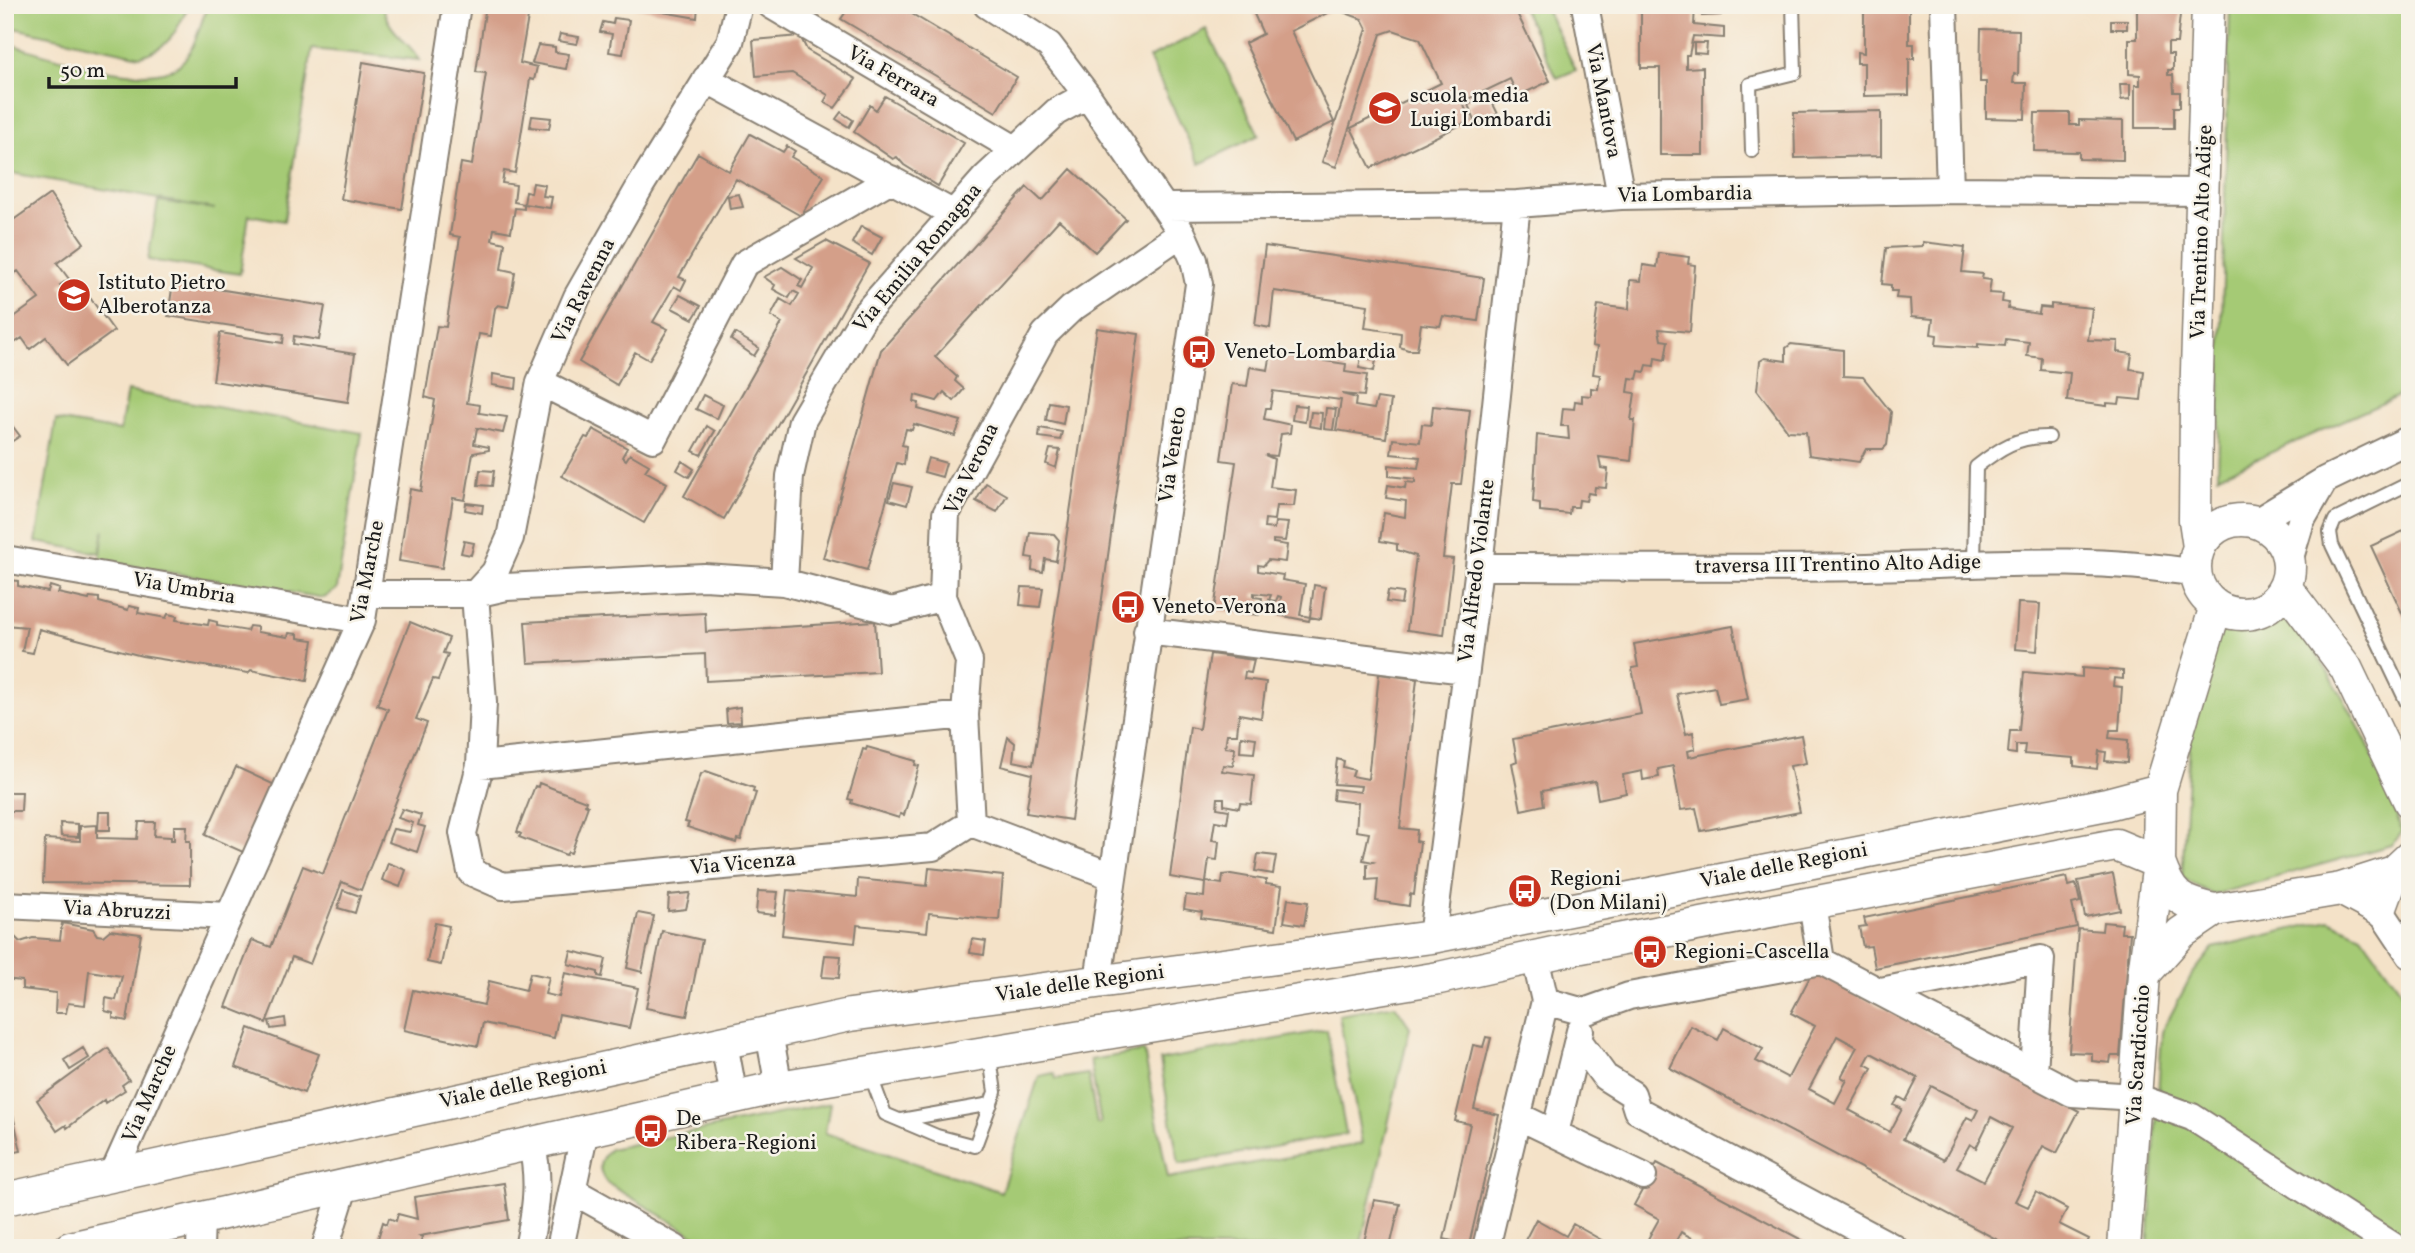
<svg xmlns="http://www.w3.org/2000/svg" width="2415" height="1253" font-family="Vollkorn,serif">
	<style>
		.green { fill: #a5ca74; stroke: #607348; stroke-width: 2 }
		.building { fill: #d49f89; fill-rule: evenodd }
		.lines { fill: none; stroke-linecap: round; stroke-linejoin: round }
		.service-casing { stroke: #887f72; stroke-width: 16 }
		.minor-casing { stroke: #887f72; stroke-width: 30 }
		.tertiary-casing { stroke: #887f72; stroke-width: 35 }
		.service { stroke: #fff; stroke-width: 12 }
		.minor { stroke: #fff; stroke-width: 26 }
		.tertiary { stroke: #fff; stroke-width: 32 }
		.labels { text-anchor: middle; dominant-baseline: central; stroke-width: 5; stroke-linejoin: round; paint-order: stroke }
		.street-label { font-size: 21px; fill: #1c1c1c; stroke: #f7f3e8 }
		.poi-label { font-size: 21px; fill: #1c1c1c; stroke: #f7f3e8; text-anchor: start }
	</style>
	<rect width="100%" height="100%" fill="#f7f3e8"/>
	<filter id="ink" filterUnits="userSpaceOnUse"><feTurbulence type="fractalNoise" baseFrequency=".0143" numOctaves="2"/><feDisplacementMap in="SourceGraphic" scale="14" xChannelSelector="R" yChannelSelector="G"/><feConvolveMatrix kernelMatrix="1 2 1 2 8 2 1 2 1" color-interpolation-filters="sRGB"/></filter>
	<filter id="wash" filterUnits="userSpaceOnUse"><feTurbulence type="fractalNoise" baseFrequency=".00686" numOctaves="4" result="noise"/><feDisplacementMap in="SourceGraphic" scale="28" xChannelSelector="R" yChannelSelector="G"/><feGaussianBlur stdDeviation="1.57" result="paint"/><feColorMatrix in="noise" values="0 0 0 0 0 0 0 0 0 0 0 0 0 0 0 0 0 1.4 0 .05"/><feComposite in="paint" operator="in"/></filter>
	<g filter="url(#wash)">
		<rect width="100%" height="100%" fill="#f4e2c8"/>
		<!-- green -->
		<path class="green" d="M5,5H189C176,32 170,48 140,56L5,26Z
			M208,5H383C386,30 408,41 420,60L312,49L284,221L249,215L240,274L148,260L158,201L215,209L5,172V43C44,53 148,92 180,64C195,51 200,23 208,5Z
			M1521,5H1544L1576,70L1557,78Z
			M2230,5H2410V391L2218,476Z
			M1206,29L1259,135L1200,164L1149,58Z
			M127,391L362,433L337,589L324,598L100,561L104,530L100,553L36,542L56,420L120,431Z
			M2285,607C2334,676 2378,751 2402,832L2391,845L2213,895L2182,878L2191,722L2222,623C2248,627 2267,628 2285,607Z
			M2329,920L2361,935L2410,1003V1248H2148L2162,1032L2191,976L2213,948Z
			M1395,1005L1410,1027L1360,1248H716L607,1183C597,1170 598,1160 610,1149L830,1103L825,1133L1001,1192L1039,1076L1054,1073L1056,1079L1088,1074L1097,1124H1101L1090,1060L1144,1051L1168,1178L1362,1144L1339,1015Z
			M1327,1030L1346,1134L1179,1164L1160,1060Z"/>
		<g id="blocks">
			<!-- building -->
			<path class="building" d="M486,5L530,6L520,63L537,67L534,80L530,79L515,173L504,171L502,183L516,185L514,202L524,204L526,192L531,193L533,183L545,185L543,196L552,197L550,208L524,204V209L515,208L511,232L494,229L492,240L505,243L501,269L515,272L512,291L508,307L498,305L495,308L491,336L479,334L467,403L480,405L479,413L507,417L503,433L477,428L474,444L489,447V450L473,453L465,500L453,498L442,568L399,561L410,489L421,491L435,400L425,397L437,326L446,327L460,237L450,235L461,163L472,165L486,73L476,72Z
				M623,5H698L697,18Z
				M832,5H897L1017,77L996,112L841,19L845,13Z
				M1250,5H1513L1550,81L1518,96L1510,79L1462,102L1471,120L1371,168L1351,128L1441,83L1420,39L1393,30L1381,34L1336,167L1322,162L1367,29L1362,19L1335,9L1291,31L1334,122L1293,142L1245,43L1263,34Z
				M1641,5H1695L1694,25L1724,28V38L1693,36L1689,55H1686V68L1703,67V155H1660V68H1641Z
				M1864,5H1909V44H1914V59H1909V95L1864,96V63H1857V52L1864,53Z
				M2137,5H2181L2177,43H2168V54H2173V70H2168V75H2173L2174,92H2180V107H2174V128H2135V85H2140V75L2129,74V39H2137Z
				M1702,6H1721V15L1702,16Z
				M614,18L629,20L623,54L609,52L612,34L600,32L603,22L613,24Z
				M2111,20H2127V29H2111Z
				M1981,29L2019,30L2018,75L2014,74L2013,83H2026L2025,119L1986,118V82H1980Z
				M560,34L579,37L577,44L558,41Z
				M800,36L807,50L856,79L835,108L824,102L828,95L792,73L756,76L753,40Z
				M1694,43H1707L1706,54L1694,53Z
				M538,45L555,47V52L569,54L566,69L532,63Z
				M363,62L424,73L402,209L341,199Z
				M2120,84H2130V99L2121,100Z
				M1488,94L1498,114L1477,125L1468,105Z
				M885,96L964,143L938,186L904,165L897,157L893,159L854,132L870,105L876,110Z
				M1881,111V156L1795,158L1794,113Z
				M841,112L853,120L849,127L836,119Z
				M2035,113H2070V125H2079V120L2123,121V160L2079,159V152L2034,151Z
				M532,116L551,118L549,129L530,127Z
				M750,134L783,152L787,146L795,151L791,157L824,176L801,216L736,179L679,277L686,280L681,290L674,286L653,322L668,329L649,360L635,352L617,385L579,362L698,153L729,171Z
				M1071,169L1126,219L1095,252L1059,220L935,357L957,377L955,381L964,389L954,401L944,392L937,401L915,395L914,402L919,403L918,409L961,421L955,436L914,424L912,430L906,429L902,445L906,446L904,465L897,463L867,570L823,558L881,350L1027,187L1042,201Z
				M50,194L84,243L57,263L69,279L60,285L67,293L80,284L114,331L67,365L46,337L30,349L22,338L7,348L13,355L5,361V314L10,320L39,299L18,271L5,280V226Z
				M739,194L743,207L730,209L728,196Z
				M861,226L882,237L872,255L852,243Z
				M826,241L869,263L724,519L684,496L782,323L771,316L780,299L792,306L799,294L793,291L789,298L773,289L775,285L764,277L782,267L802,280L798,286L802,288L813,268L796,258Z
				M1923,242L1965,247L1962,272L1983,274L1982,279L1991,280L1989,293L2003,294L2002,302L2009,303L2008,309L2039,314L2040,307L2051,308V304L2092,308L2088,340L2118,341L2117,352L2132,354L2130,369L2144,371L2141,400L2120,398L2119,404L2107,403V406L2067,401L2070,373L2041,370L2042,358L2027,356L2029,342L2006,339L2005,346L1978,344V348L1936,345L1937,335L1931,334L1933,319L1911,317L1910,299L1896,298L1897,291H1891V285L1882,284L1886,248L1923,246Z
				M1265,246L1484,278L1478,321L1443,316L1440,326L1421,324L1417,350H1408L1400,347L1401,333L1365,328L1368,305L1274,291L1270,328L1255,325Z
				M1659,253L1689,257L1688,264L1695,265L1690,332L1659,329L1661,340L1668,341L1665,360L1655,358L1654,366L1647,365L1645,372L1639,371L1637,379L1630,378L1628,392L1635,393L1631,420H1635L1631,461L1599,457L1601,468L1608,469L1606,488L1595,487L1594,494L1588,493L1586,501L1579,500L1578,507H1570L1569,514L1540,511V503L1533,502L1537,435L1569,439L1568,426H1561L1563,408L1574,409L1575,401L1582,402V395L1591,396V388L1598,389L1600,375L1593,374L1597,347L1592,346L1598,305L1629,309L1630,280L1641,281L1643,265L1657,267Z
				M173,282L325,306L319,340L294,336L293,344L355,354L348,402L213,381L220,333L283,343L284,334L168,316Z
				M680,295L701,306L693,319L672,308Z
				M1097,328L1139,334L1071,820L1026,813L1032,774L1001,766L1008,737L1015,743L1013,761L1033,765Z
				M735,333L759,348L754,356L731,340Z
				M1791,344L1843,350V376L1863,377L1891,412L1887,445L1883,449H1866L1859,462L1809,455L1806,432L1788,431L1757,390L1760,361L1765,358L1786,361V348Z
				M1271,353L1346,364L1345,372L1367,375L1364,396L1342,394L1356,398L1355,406L1374,409L1377,398L1391,400L1386,438L1336,430L1341,400L1273,391L1270,408H1266L1264,419L1291,425L1290,433L1281,434L1277,456L1265,455L1274,459L1270,487L1296,490L1294,506H1276L1274,520L1265,519L1264,528L1274,529L1275,522L1288,523L1285,541L1273,540V543L1287,545L1285,562L1268,560L1263,566L1258,565V571L1283,575L1282,580L1305,584L1300,615L1310,617L1309,621L1278,615L1281,597L1278,596L1276,601L1269,600L1271,595L1254,593V597L1262,598L1259,615L1214,610L1236,462L1221,460L1232,384L1247,386L1250,367L1268,370Z
				M1361,357L1376,360L1374,371L1359,368Z
				M493,374L517,378L516,389L492,385Z
				M703,395L723,405L717,419L696,409Z
				M1049,402L1066,405L1063,424L1046,420Z
				M1294,405L1307,406L1305,422L1292,420Z
				M1433,406L1470,410L1461,484H1452L1443,558L1453,559L1444,635L1407,630L1416,556L1397,550V544L1380,541L1384,513L1405,517L1406,501L1386,498L1388,485L1405,488L1406,482L1415,483V479L1389,476V465L1418,468L1420,457L1391,454L1393,439L1420,442L1422,424L1431,425Z
				M1326,408L1336,409L1333,430L1324,429Z
				M1311,412L1322,413L1321,428L1309,426Z
				M5,416L20,436L5,446Z
				M707,426L715,431L701,455L693,451Z
				M1040,428L1062,432L1060,440L1039,437Z
				M593,429L627,448L622,457L626,460L630,454L649,465L645,471L667,483L644,523L562,476L585,437L588,438Z
				M1050,449L1060,450L1056,468L1046,464Z
				M928,458L946,463L942,477L924,472Z
				M682,461L694,469L689,477L677,470Z
				M480,470L494,471L492,486L478,485Z
				M894,483L912,487L907,505L889,500Z
				M986,483L1007,495L997,512L976,501Z
				M466,503L483,505L482,513L465,510Z
				M2410,528V630L2371,546Z
				M1030,532L1054,534L1059,540L1056,561L1045,559L1043,572L1032,570L1033,558L1026,557Z
				M464,541L474,543L471,555L461,553Z
				M9,580L18,581V586L48,592L50,586L60,589L58,593L89,600L90,597L99,598V602L128,610L129,606L139,608L138,613L166,618L168,614L177,616L176,620L208,625L209,620L217,622V626L247,631L249,626L257,627V632L288,637L289,633L298,634V638L313,640L307,681L251,670L248,673L142,656L39,629L33,653L22,651L27,627L5,625V584Z
				M1314,585L1325,587L1321,619L1310,617Z
				M1022,587L1043,588L1040,607L1020,605Z
				M1388,591L1403,593L1401,604L1386,602Z
				M2018,603L2040,604L2037,651L2015,649Z
				M705,613L706,632L875,621L878,672L706,681L705,654L528,663L525,622Z
				M410,622L449,638L443,653L448,654L438,680L433,679L416,719L427,723L361,890L342,882L310,964L292,957L266,1023L226,1007L252,940L271,947L303,866L323,874L388,709L377,705Z
				M1733,626L1748,699L1719,704L1715,687L1677,694L1686,734L1693,732L1695,749L1688,751L1689,757L1801,735L1806,763L1790,766L1800,812L1701,831L1696,808L1681,810L1673,766L1658,769L1659,777L1643,780L1642,771L1623,775L1626,793L1598,799L1595,781L1542,791L1544,805L1521,810L1512,763L1517,761L1513,739L1641,714L1632,668L1638,667L1634,644Z
				M1210,654L1254,660L1251,673L1245,672L1244,679L1266,682L1261,718L1239,714L1237,734H1227L1225,747L1235,748L1233,766L1223,765L1222,771L1254,775L1251,804L1240,803L1239,808L1224,805V798H1218L1217,808L1229,810L1227,823L1215,821L1212,840L1219,841L1217,860L1209,859L1206,882L1222,884L1223,875L1231,874L1266,880V884L1282,886L1276,929L1201,918L1202,912L1184,909L1186,895L1204,897L1205,883L1170,877L1190,727L1199,729Z
				M2082,668L2123,671V679L2114,678L2113,686L2122,687L2119,730H2110L2109,738L2128,740L2127,763L2105,761L2106,752L2099,751L2097,769L2074,766V758L2024,754L2025,745H2016V754L2008,753L2010,731H2019L2024,672L2082,677Z
				M1379,674L1417,679L1400,828L1417,830L1416,841L1420,842L1414,895L1410,894L1409,906L1376,901L1378,879L1367,880V864L1373,862L1363,860L1369,833L1356,831L1358,803L1333,800L1334,789L1360,792L1361,786L1334,784L1337,759L1344,761L1343,767L1354,770L1352,776L1368,779Z
				M740,707L741,722L727,723L726,709Z
				M1241,736L1256,738L1254,753L1240,752Z
				M867,747L916,761L915,765L919,766L904,815L900,814L899,818L851,803L852,800L848,799L863,749L866,750Z
				M236,767L277,786L265,812L260,814L245,853L205,835Z
				M706,771L754,788L753,792L756,793L741,840L737,839L736,843L687,827L689,823L685,822L701,774Z
				M539,783L586,801L585,804L588,806L571,853L568,852L566,855L519,837L521,834L517,832L535,786L538,787Z
				M5,792H22L21,811H5Z
				M402,809L421,815L418,825L425,827L417,852L388,842L393,829L410,832L413,823L398,818Z
				M99,812H110V830H98Z
				M139,822H155L154,836L171,837V840H174V826H187L186,841H190V885L43,883L45,839L80,841V826L97,825V838L137,839Z
				M60,823L78,824V837L61,836Z
				M1258,854L1276,856L1273,874L1255,871Z
				M388,863L406,870L400,887L382,880Z
				M929,868L1003,876L999,920L929,913L927,932L857,925L855,943L782,935L787,890L857,897L858,879L927,886Z
				M2113,874L2120,910L2085,917L2078,881Z
				M2067,877L2069,886L2076,884L2080,902L2072,904L2077,927L1875,968L1871,946L1863,947L1859,927L1866,926L1864,918Z
				M343,890L360,896L355,913L338,908Z
				M758,891L778,892L775,915L756,913Z
				M690,893L686,909L668,911L669,895Z
				M1288,899L1308,902L1304,925L1284,922Z
				M638,913L654,916L642,972L627,968Z
				M2103,922L2122,924L2121,933H2130L2120,1056H2111L2110,1063L2092,1061V1053L2069,1052L2078,929L2102,931Z
				M62,923L93,929L97,935L103,936L110,930L141,934L127,1021L113,1018V1013L105,1011L106,998L116,1000L122,976L89,971L85,1005L68,1003L66,1013H55L56,993L22,989V981L5,979V936L15,937L20,942L33,938L60,940Z
				M435,923L449,926L441,965L427,962Z
				M662,931L702,940L687,1016L646,1008Z
				M972,939L986,941L984,955L970,953Z
				M571,951L606,959L602,977L598,976V972L568,964Z
				M825,955L841,956L839,978L822,977Z
				M1813,971L2079,1111L2057,1153L2043,1146L2015,1201L2028,1207L2036,1192L2067,1209L2059,1224L2089,1239L2085,1248H2013L1670,1068L1691,1026L1718,1040L1724,1028L1763,1049L1756,1061L1788,1078L1815,1026L1791,1013ZM1837,1036L1857,1047L1841,1077L1847,1080L1835,1103L1809,1089ZM1871,1053L1918,1078L1906,1101L1899,1097L1894,1105L1902,1109L1890,1132L1849,1110L1872,1068L1865,1064ZM1931,1086L1978,1110L1973,1120L1967,1117L1944,1160L1903,1139ZM1991,1117L2012,1128L1984,1181L1957,1167L1970,1144L1976,1148Z
				M530,973L549,977L545,994L559,997L565,973L638,988L629,1028L559,1014L554,1038L483,1023L478,1046L404,1030L413,990L484,1005L489,981L526,990Z
				M285,1018L286,1027L271,1029L269,1021Z
				M249,1028L319,1054L304,1093L235,1067Z
				M1486,1037L1491,1038L1474,1109L1499,1115L1469,1245L1444,1239L1470,1124L1455,1121L1473,1045L1483,1047Z
				M83,1048L89,1058L70,1070L64,1060Z
				M108,1048L129,1080L122,1085L125,1090L105,1103L104,1100L67,1128L66,1125L57,1131L37,1100Z
				M12,1111L21,1151L5,1154V1112Z
				M1657,1163L1817,1248H1697L1700,1242L1681,1232L1672,1248H1643L1659,1219L1634,1205Z
				M504,1183L509,1220L420,1236L422,1237L419,1248H375L383,1222L387,1224L389,1218L396,1221L398,1214L417,1219L414,1197Z
				M1374,1200L1400,1204L1390,1247L1364,1242Z
				M1536,1219L1566,1236L1573,1224L1603,1241L1600,1248H1521Z"/>
		</g>
	</g>
	<g filter="url(#ink)">
		<use href="#blocks" fill-opacity="0" stroke="#887f72" stroke-width="2"/>
		<g class="lines">
			<!-- service casing -->
			<g class="service-casing">
				<path id="service" d="M1752,151L1750,84L1795,73L1793,5
					M2410,483L2335,520L2330,532L2332,545L2410,709
					M1974,564L1976,467C2000,448 2018,436 2049,437
					M869,1071L885,1114L937,1136L975,1146L995,1092L989,1051
					M901,1120L991,1104"/>
			</g>
			<!-- minor casing -->
			<g class="minor-casing">
				<path id="minor" d="M739,5L730,42L641,185L577,297L540,382L510,538L495,572L475,594L483,702L480,765L463,833L471,872L503,886L933,847L971,823L1112,876
					M771,5L1015,149
					M987,5L1049,45L1087,95L1182,233L1194,260L1199,284L1098,981
					M1585,5L1621,196
					M1944,5L1950,190
					M706,79L954,214
					M1167,207L1517,204L1621,196L1950,190L2204,192
					M540,382L653,439L744,264L891,179
					M2256,522L2325,480L2410,439
					M5,559L362,620
					M2289,561L2301,521L2324,481
					M1479,567C1608,567 1738,569 1867,567C1979,565 2084,555 2195,573
					M784,582L790,476L802,421L865,314L985,178L1056,112L1087,95
					M366,594H475L506,587L704,577L784,582L892,611L943,597
					M1147,631L1465,670
					M480,765L965,715
					M971,823L965,715L969,661L943,597L946,514L1045,334L1071,309L1182,233
					M1812,903L1821,961L2072,1093L2136,1097L2192,1117L2396,1248
					M5,905L229,916
					M2380,910L2410,955
					M1432,937L1479,567L1517,204
					M1881,991L2041,959L2034,1072
					M1545,1001L1584,1012L1629,996L1821,961
					M769,1033L779,1087
					M1578,1040L1605,1077L1632,1094L1637,1110L1894,1248
					M724,1043L734,1097
					M1518,1116L1643,1176
					M1555,1133L1580,1031
					M112,1177L362,620L457,5
					M573,1191L675,1248
					M200,1248L201,1218
					M325,1248L345,1184
					M528,1248C536,1210 541,1180 531,1142
					M560,1248L585,1130
					M1486,1248L1545,1001L1535,957"/>
			</g>
			<!-- tertiary casing -->
			<g class="tertiary-casing">
				<path id="tertiary" d="M2195 567a47 47 0 1 1 94 0a47 47 0 1 1-94 0Z
					M2199,547L2195,520L2196,404L2208,5
					M2285,587L2346,668L2410,802
					M2159,863C2171,897 2180,903 2215,910
					M2341,889L2380,910L2394,872
					M2144,974L2181,933L2215,910L2341,889L2394,872L2410,857
					M5,1199L850,1015L1432,937L2107,804L2160,790
					M70,1248L779,1087L1439,978L1576,948L2116,845L2159,863
					M2124,1248L2144,974L2159,863L2160,790L2216,606"/>
			</g>
			<!-- service -->
			<use href="#service" class="service"/>
			<!-- minor -->
			<use href="#minor" class="minor"/>
			<!-- tertiary -->
			<use href="#tertiary" class="tertiary"/>
		</g>
	</g>
	<!-- icons -->
	<defs>
		<g id="school-disc" transform="scale(1.75)"><circle r="9.5" fill="#c8321e" stroke="#f7f3e8"/><path d="M0-5L7-2L0 1L-7-2ZM-4 1L0 2.5L4 1V4Q0 6-4 4Z" fill="#fff"/></g>
		<g id="bus-disc" transform="scale(1.75)"><circle r="9.5" fill="#c8321e" stroke="#f7f3e8"/><path d="M-5-6H5V4H4V6H2V4H-2V6H-4V4H-5ZM-3.5-4V0h7V-4ZM-3.5 1.2v1.5H-2V1.2ZM2 1.2v1.5H3.5V1.2Z" fill="#fff"/></g>
	</defs>
	<g fill-rule="evenodd">
		<use href="#school-disc" x="1385" y="108"/>
		<use href="#school-disc" x="74" y="295"/>
		<use href="#bus-disc" x="1199" y="352"/>
		<use href="#bus-disc" x="1128" y="607"/>
		<use href="#bus-disc" x="1525" y="891"/>
		<use href="#bus-disc" x="1650" y="952"/>
		<use href="#bus-disc" x="651" y="1131"/>
	</g>
	<g class="labels">
		<!-- street labels -->
		<g class="street-label">
			<text transform="translate(893 77) rotate(30)">Via Ferrara</text>
			<text transform="translate(1603 101) rotate(79)">Via Mantova</text>
			<text transform="translate(1685 195) rotate(-1)">Via Lombardia</text>
			<text transform="translate(2202 232) rotate(-88)">Via Trentino Alto Adige</text>
			<text transform="translate(918 258) rotate(-50)">Via Emilia Romagna</text>
			<text transform="translate(584 291) rotate(-63)">Via Ravenna</text>
			<text transform="translate(1173 455) rotate(-82)">Via Veneto</text>
			<text transform="translate(972 469) rotate(-64)">Via Verona</text>
			<text transform="translate(1838 565) rotate(-1)">traversa III Trentino Alto Adige</text>
			<text transform="translate(1477 571) rotate(-83)">Via Alfredo Violante</text>
			<text transform="translate(368 572) rotate(-79)">Via Marche</text>
			<text transform="translate(184 589) rotate(10)">Via Umbria</text>
			<text transform="translate(743 864) rotate(-5)">Via Vicenza</text>
			<text transform="translate(1784 866) rotate(-11)">Viale delle Regioni</text>
			<text transform="translate(117 911) rotate(3)">Via Abruzzi</text>
			<text transform="translate(1080 984) rotate(-8)">Viale delle Regioni</text>
			<text transform="translate(2139 1055) rotate(-86)">Via Scardicchio</text>
			<text transform="translate(523 1085) rotate(-12)">Viale delle Regioni</text>
			<text transform="translate(150 1094) rotate(-66)">Via Marche</text>
		</g>
		<!-- poi labels -->
		<g class="poi-label">
			<text x="1410" y="96">scuola media<tspan x="1410" dy="24">Luigi Lombardi</tspan></text>
			<text x="98" y="283">Istituto Pietro<tspan x="98" dy="24">Alberotanza</tspan></text>
			<text x="1224" y="352">Veneto-Lombardia</text>
			<text x="1152" y="607">Veneto-Verona</text>
			<text x="1550" y="879">Regioni<tspan x="1550" dy="24">(Don Milani)</tspan></text>
			<text x="1674" y="952">Regioni-Cascella</text>
			<text x="676" y="1119">De<tspan x="676" dy="24">Ribera-Regioni</tspan></text>
		</g>
	</g>
	<!-- margin -->
	<rect width="2415" height="1253" fill="none" stroke="#f7f3e8" stroke-width="28"/>
	<!-- scale -->
	<path d="M49 77v10h187v-10" fill="none" stroke="#1c1c1c" stroke-width="3.5"/>
	<text x="60" y="77" font-size="21" fill="#1c1c1c" stroke="#f7f3e8" stroke-width="5" paint-order="stroke">50 m</text>
</svg>
